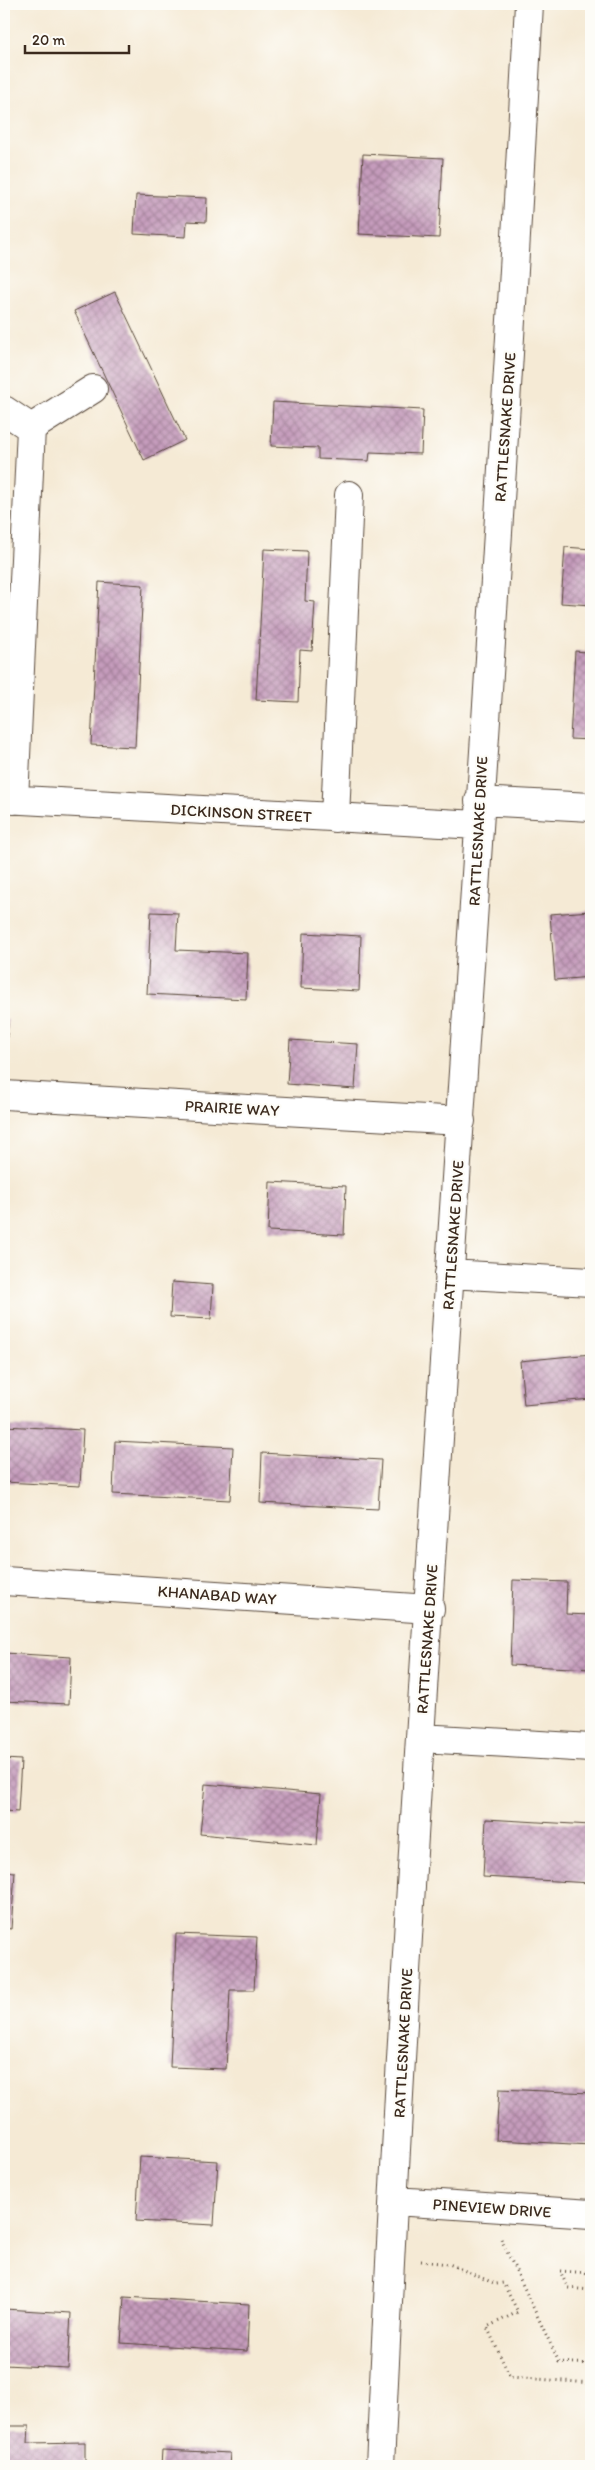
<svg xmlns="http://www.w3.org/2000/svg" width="595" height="2470" font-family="Itim,sans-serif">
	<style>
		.building { fill: url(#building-cross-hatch) }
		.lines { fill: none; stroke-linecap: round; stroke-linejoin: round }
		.minor-casing { stroke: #574739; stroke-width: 30 }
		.path { stroke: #574739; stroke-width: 3; stroke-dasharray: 1 4; stroke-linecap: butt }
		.minor { stroke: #fff; stroke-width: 28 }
		.labels { text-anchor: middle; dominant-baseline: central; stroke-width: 4.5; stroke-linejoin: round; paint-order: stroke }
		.street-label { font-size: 16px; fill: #3b2a1e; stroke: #fdfcf7 }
	</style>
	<defs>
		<pattern id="building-cross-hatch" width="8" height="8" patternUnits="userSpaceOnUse" patternTransform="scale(1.25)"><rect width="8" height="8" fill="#c59bbc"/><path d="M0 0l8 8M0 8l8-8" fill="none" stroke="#a17f98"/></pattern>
	</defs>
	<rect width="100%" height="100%" fill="#fdfcf7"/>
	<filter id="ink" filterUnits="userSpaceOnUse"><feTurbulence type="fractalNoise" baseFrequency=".02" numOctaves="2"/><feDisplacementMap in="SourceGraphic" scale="10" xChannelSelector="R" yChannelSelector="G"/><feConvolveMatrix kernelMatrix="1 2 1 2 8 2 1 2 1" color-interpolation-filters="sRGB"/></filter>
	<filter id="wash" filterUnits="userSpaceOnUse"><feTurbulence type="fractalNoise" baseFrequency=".0096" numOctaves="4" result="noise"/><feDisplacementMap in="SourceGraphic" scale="20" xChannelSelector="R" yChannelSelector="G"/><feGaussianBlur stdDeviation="1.12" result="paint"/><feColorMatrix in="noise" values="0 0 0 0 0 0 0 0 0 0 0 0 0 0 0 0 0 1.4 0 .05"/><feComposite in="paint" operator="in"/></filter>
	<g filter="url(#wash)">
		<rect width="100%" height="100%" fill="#f5ead5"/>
		<g id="blocks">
			<!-- building -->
			<path class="building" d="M363,154L443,158L439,238L359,234Z
				M136,195L207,198L206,222L187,221L186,237L134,234Z
				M115,292L185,440L144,460L74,311Z
				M273,402L423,410L421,454L370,452L369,461L318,459V448L271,446Z
				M565,547L591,549V605L561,603Z
				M264,549L307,551L305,601L315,602L312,651L300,650L298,702L256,700Z
				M99,582L143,585L135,747L91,745Z
				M588,619H591V740L570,739L575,651L586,652Z
				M591,911V977L555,980L550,914Z
				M151,912L178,913L176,950L248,953L246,999L147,994Z
				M303,933L361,936L359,991L301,988Z
				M4,1020H8L6,1059H4Z
				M290,1040L358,1044L355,1089L287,1084Z
				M270,1182L346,1186L344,1235L268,1231Z
				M172,1282L213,1285L211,1319L170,1317Z
				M591,1354V1399L524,1405L520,1361Z
				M4,1426L83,1430L80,1486L4,1482Z
				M115,1441L233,1447L230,1500L113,1494Z
				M262,1453L381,1460L378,1509L260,1503Z
				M513,1580L567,1582L566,1614L591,1615V1669L510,1665Z
				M4,1653L71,1657L69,1704L4,1701Z
				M4,1759L21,1760L18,1812L4,1811Z
				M205,1784L321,1794L317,1845L200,1834Z
				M486,1819L591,1825V1883L483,1877Z
				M4,1871L15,1872L11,1929L4,1928Z
				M176,1934L257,1937L254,1990H230L226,2069L170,2067Z
				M499,2089L591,2093V2145L496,2140Z
				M140,2157L218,2161L214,2225L136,2221Z
				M124,2297L249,2304L247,2351L121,2343Z
				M4,2309L71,2313L68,2368L4,2365Z
				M4,2426H29L28,2443L85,2442V2466H4Z
				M162,2450L230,2453L229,2466H161Z"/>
		</g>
	</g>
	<g filter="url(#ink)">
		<use href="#blocks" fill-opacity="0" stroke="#574739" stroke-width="1"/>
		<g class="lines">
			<!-- minor casing -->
			<g class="minor-casing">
				<path id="minor" d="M4,410L31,428L93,389
					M4,799L478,825
					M14,800L31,428
					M479,801L591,807
					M335,818L349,495
					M4,1095L461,1121
					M449,1274L591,1282
					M4,1581L430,1609
					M421,1738L591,1748
					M394,2201L591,2214
					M380,2466C418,1645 485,825 529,4"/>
			</g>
			<!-- path -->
			<path class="path" d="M501,2239L559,2362L591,2364
				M421,2261L449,2264L496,2284L503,2283L518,2312L487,2327L510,2377L591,2383
				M591,2273L560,2271L568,2288L591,2290"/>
			<!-- minor -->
			<use href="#minor" class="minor"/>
		</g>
	</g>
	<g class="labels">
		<!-- street labels -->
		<g class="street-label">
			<text transform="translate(505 427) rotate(-86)">RATTLESNAKE DRIVE</text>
			<text transform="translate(241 813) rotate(3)">DICKINSON STREET</text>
			<text transform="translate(478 831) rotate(-87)">RATTLESNAKE DRIVE</text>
			<text transform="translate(232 1108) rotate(3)">PRAIRIE WAY</text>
			<text transform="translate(453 1235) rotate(-86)">RATTLESNAKE DRIVE</text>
			<text transform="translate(217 1595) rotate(4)">KHANABAD WAY</text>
			<text transform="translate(427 1639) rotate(-86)">RATTLESNAKE DRIVE</text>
			<text transform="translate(403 2043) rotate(-87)">RATTLESNAKE DRIVE</text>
			<text transform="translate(492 2208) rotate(4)">PINEVIEW DRIVE</text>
		</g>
	</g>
	<!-- margin -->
	<rect width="595" height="2470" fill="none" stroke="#fdfcf7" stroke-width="20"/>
	<!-- scale -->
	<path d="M25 45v8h104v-8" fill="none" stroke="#3b2a1e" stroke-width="2.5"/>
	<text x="32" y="45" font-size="15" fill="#3b2a1e" stroke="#fdfcf7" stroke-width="4" paint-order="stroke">20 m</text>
</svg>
